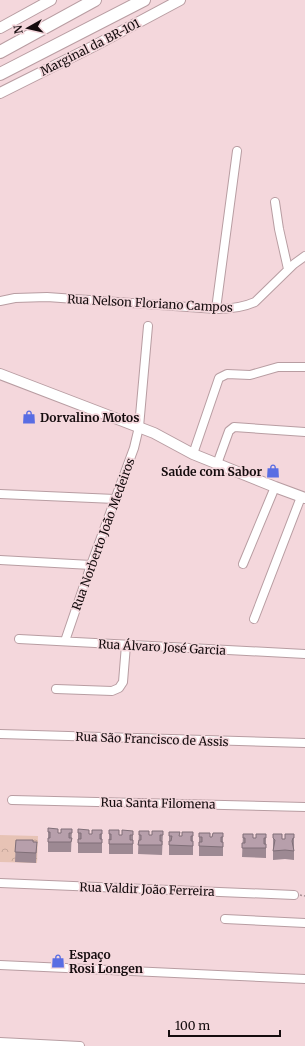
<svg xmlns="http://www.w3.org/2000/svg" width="305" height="1046" font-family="Merriweather,serif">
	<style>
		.park { fill: url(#park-crowns) }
		.garden { fill: #e7c3b5 }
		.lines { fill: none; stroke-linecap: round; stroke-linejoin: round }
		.minor-casing { stroke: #b89da2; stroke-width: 10 }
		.major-casing { stroke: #b89da2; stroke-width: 12 }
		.highway-casing { stroke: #b89da2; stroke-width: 14 }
		.path { stroke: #a69094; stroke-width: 1.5; stroke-dasharray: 2 2; stroke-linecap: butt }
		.minor { stroke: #fff; stroke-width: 8 }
		.major { stroke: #fff; stroke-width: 10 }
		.highway { stroke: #fff; stroke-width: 12 }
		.wall { fill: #9d8993 }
		.building { fill: #b79fab; stroke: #806f78 }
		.labels { text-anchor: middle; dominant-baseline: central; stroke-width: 3.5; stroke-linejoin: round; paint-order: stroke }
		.street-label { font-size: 12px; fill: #150c0e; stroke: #f4d7dc }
		.poi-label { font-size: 12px; font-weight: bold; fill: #150c0e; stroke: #f4d7dc; text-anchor: start }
	</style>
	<defs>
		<pattern id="park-crowns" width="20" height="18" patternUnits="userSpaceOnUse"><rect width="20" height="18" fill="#e7c3b5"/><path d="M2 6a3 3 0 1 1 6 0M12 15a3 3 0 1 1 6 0" fill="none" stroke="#c5a69a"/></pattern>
	</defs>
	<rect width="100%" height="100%" fill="#f4d7dc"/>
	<!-- park -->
	<path class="park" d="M0,835L38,836L37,863L0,862Z"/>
	<!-- garden -->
	<path class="garden" d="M1,836L20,837V847L1,846Z"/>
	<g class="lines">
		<!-- minor casing -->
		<g class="minor-casing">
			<path id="minor" d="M275,202L279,229L288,269
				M0,301L15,298L47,297L216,309C230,309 242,308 255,302L294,264L305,256
				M216,309L237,151
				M193,454L219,378L227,374L250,375L278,367H305
				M217,464L229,431L234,427L305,432
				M0,494L115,499
				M0,560L91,565
				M243,564L275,487
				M254,619L301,497
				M19,639L305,654
				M65,641L91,565L134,448L139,427L148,326
				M56,689L112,691L119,688L123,682L126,645
				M0,734L305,743
				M12,800L305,807
				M0,883L294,895
				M225,919L305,923
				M0,965L305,979
				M0,1042L80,1046"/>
		</g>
		<!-- major casing -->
		<g class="major-casing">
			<path id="major" d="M0,28L51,0
				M0,93L94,46L180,0
				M0,374L154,433L193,454L275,487L305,498"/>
		</g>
		<!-- highway casing -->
		<g class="highway-casing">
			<path id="highway" d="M0,52L95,0
				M0,74L144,0"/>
		</g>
		<!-- path -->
		<path class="path" d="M300,895L305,896"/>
		<!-- minor -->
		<use href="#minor" class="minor"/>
		<!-- major -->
		<use href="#major" class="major"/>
		<!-- highway -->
		<use href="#highway" class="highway"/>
	</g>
	<!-- wall -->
	<path class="wall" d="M48,828L58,833H61L72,829L71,852H48Z
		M78,829L89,834H92L102,830V853H78Z
		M109,830L119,835H122L133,831V854H109Z
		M139,831L149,835H152L163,831L162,855L138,854Z
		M169,832L180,836H182L193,832V855H169Z
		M199,833L210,837H212L223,833V856H199Z
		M243,834L253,838H256L266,834V858L242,857Z
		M273,834L282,839H285L294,834V860L285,859L273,860Z
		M16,840L37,842L36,863L15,862Z"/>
	<!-- building -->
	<path class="building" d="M48,828L58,829V833H61V829H72V833H69V838H72L71,842H48V838H50V832H48Z
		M78,829L89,830V834H92V830H102V834H100V839H102V843H78V839H81V833H78Z
		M109,830H119V835H122V830L133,831V835H130V840H133V844H109V839L111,840V834H109Z
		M139,831H149V835H152V831H163V835H160V841H162V845H138L139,840H141V835H139Z
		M169,832H180L179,836H182V832H193V836H191V841H193V846L169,845V841H171L172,836H169Z
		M199,833H210V837H212L213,833H223V837H221V842H223V847L199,846V842H202V837H199Z
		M243,834H253V838H256V834H266V838H264V844H266V848H242V843H245V838H243Z
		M273,834H282V839H285V834H294V838H293L292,841L294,851L285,850L273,851L275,840L273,838Z
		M16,840H33V842H37L36,853L15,852Z"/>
	<!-- icons -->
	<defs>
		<g id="shop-bare" transform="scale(1.08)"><path d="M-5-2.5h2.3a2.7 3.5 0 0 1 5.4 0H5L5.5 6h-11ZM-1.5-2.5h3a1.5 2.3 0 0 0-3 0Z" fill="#596de3" stroke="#f4d7dc" stroke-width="2.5" paint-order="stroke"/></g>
	</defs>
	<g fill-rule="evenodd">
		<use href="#shop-bare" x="29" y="417"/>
		<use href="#shop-bare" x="273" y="471"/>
		<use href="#shop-bare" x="58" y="961"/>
	</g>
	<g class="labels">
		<!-- street labels -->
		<g class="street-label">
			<text transform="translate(90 47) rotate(-27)">Marginal da BR-101</text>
			<text transform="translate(150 303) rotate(3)">Rua Nelson Floriano Campos</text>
			<text transform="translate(103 534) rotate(-70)">Rua Norberto João Medeiros</text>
			<text transform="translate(162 647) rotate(3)">Rua Álvaro José Garcia</text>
			<text transform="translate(152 739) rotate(2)">Rua São Francisco de Assis</text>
			<text transform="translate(158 803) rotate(1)">Rua Santa Filomena</text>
			<text transform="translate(147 889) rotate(2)">Rua Valdir João Ferreira</text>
		</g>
		<!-- poi labels -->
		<g class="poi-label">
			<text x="40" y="417">Dorvalino Motos</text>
			<text x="262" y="471" text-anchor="end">Saúde com Sabor</text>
			<text x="69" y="954">Espaço<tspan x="69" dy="14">Rosi Longen</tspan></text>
		</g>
	</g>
	<!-- north arrow -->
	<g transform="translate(28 28) rotate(262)" stroke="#f4d7dc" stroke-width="3" paint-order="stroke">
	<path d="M0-3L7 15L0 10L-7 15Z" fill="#150c0e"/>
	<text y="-6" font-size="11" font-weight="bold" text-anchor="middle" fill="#150c0e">N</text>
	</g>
	<!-- scale -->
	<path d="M169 1030v6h111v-6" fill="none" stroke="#150c0e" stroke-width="2"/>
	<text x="175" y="1030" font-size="12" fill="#150c0e" stroke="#f4d7dc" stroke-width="3" paint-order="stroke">100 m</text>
</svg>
